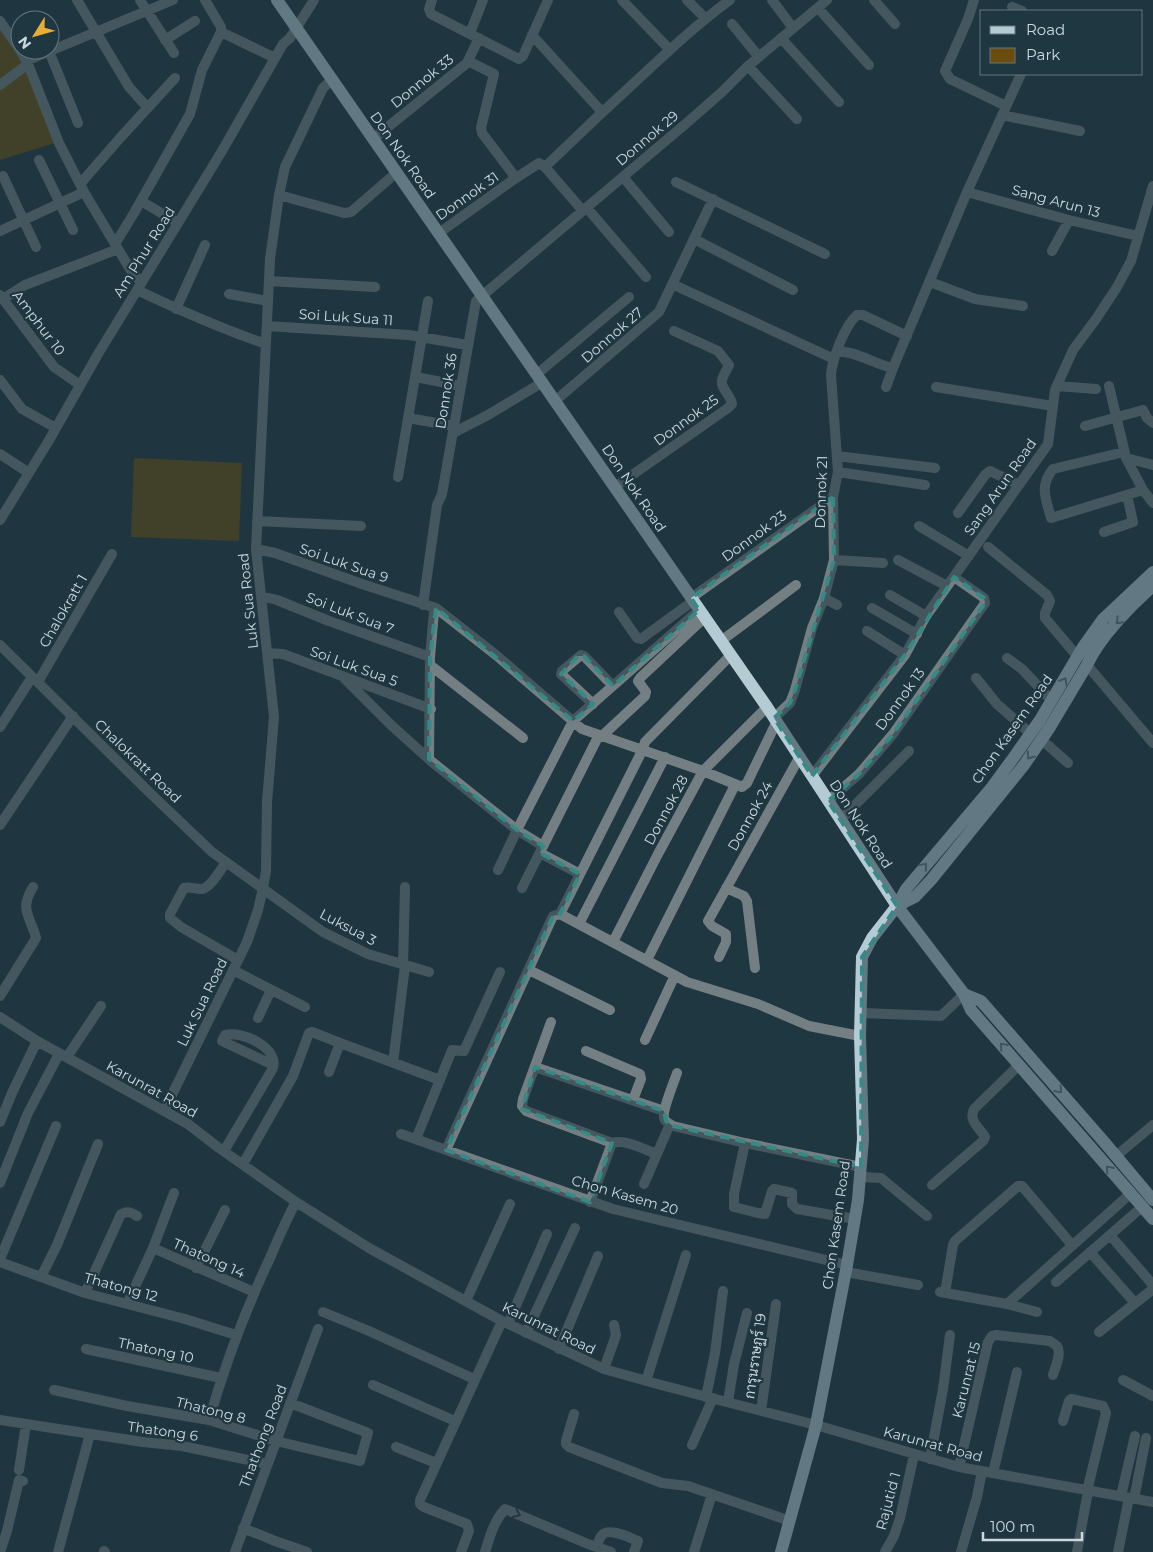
<svg xmlns="http://www.w3.org/2000/svg" width="1153" height="1552" font-family="Montserrat,Sarabun,sans-serif">
	<style>
		.green { fill: #6a4c0e }
		.lines { fill: none; stroke-linecap: round; stroke-linejoin: round }
		.minor { stroke: #747f84; stroke-width: 10 }
		.major { stroke: #b4cbd4; stroke-width: 12 }
		.oneway { stroke: #627a83 }
		.oneway2 { stroke: #283e47 }
		.marked { fill: none; stroke: #358a85; stroke-width: 4; stroke-dasharray: 10 6; stroke-linejoin: round }
		.labels { text-anchor: middle; dominant-baseline: central; stroke-width: 4.5; stroke-linejoin: round; paint-order: stroke }
		.street-label { font-size: 14px; fill: #cbd9df; stroke: #1f3740 }
	</style>
	<rect width="100%" height="100%" fill="#1f3740"/>
	<!-- green -->
	<path class="green" d="M0,28L20,55L55,143L0,160Z
		M134,458L242,463L239,541L131,537Z"/>
	<g class="lines">
		<!-- minor -->
		<path class="minor" d="M77,0L129,87L147,107
			M140,0L174,53
			M205,0L221,27V32
			M432,0L429,9L431,14L519,59L523,56L548,0
			M622,0L670,50
			M687,0L705,18
			M772,0L793,28
			M874,0L895,24
			M974,0L968,19L945,71L950,79L1006,106
			M1012,7L1022,11
			M818,8L869,65
			M0,21L20,50
			M732,24L759,57
			M470,33L483,0
			M532,35L602,112
			M781,38L839,102
			M165,40L195,21
			M20,50L28,64L59,143L84,192L133,274L141,282
			M49,51L78,123
			M26,61L173,0
			M748,66L797,119
			M0,85L28,64
			M1002,115L1080,131
			M373,139L467,63L479,38
			M39,160L73,230
			M3,176L36,247
			M623,177L669,232
			M513,180L539,163L545,167
			M676,182L825,254
			M80,184L120,138L175,78
			M967,192L1069,220L1138,236
			M279,195L344,213L351,212L396,173
			M141,201L178,223
			M587,208L646,277
			M583,211L545,167C579,134 613,102 648,70C675,45 701,21 730,0
			M0,231L84,192
			M439,233L513,180V174L482,133L481,128L494,74L468,61
			M694,239L793,290
			M115,244L134,213L190,114L202,70L221,32L275,58
			M1052,251L1069,220
			M269,281L375,287
			M930,282L975,299L1023,306
			M672,284L834,359
			M137,290C179,310 222,329 266,344
			M229,294L268,301
			M0,295L54,367L80,385
			M3,299L25,285L118,249
			M176,309L205,245
			M267,326L409,335L467,345
			M837,352C851,349 877,365 893,368L967,192L1021,74
			M537,374L629,297
			M416,377L461,386
			M0,380L22,409L56,428
			M1057,386L1096,389
			M1109,386L1126,458L1143,490L1153,503
			M886,387L893,368
			M936,387L1053,406
			M555,401L659,312L713,199
			M408,418L454,426
			M1085,426L1143,410L1147,418L1153,423
			M453,433L488,415L543,382
			M1124,452L1053,469C1039,486 1046,499 1051,518L1143,490
			M0,454L29,473
			M837,456L935,468
			M1126,458L1153,465
			M838,472L925,485
			M398,477L428,301
			M615,487L728,408L732,404C731,395 720,388 722,380C723,375 727,370 729,365L718,351L674,331
			M958,513L985,475L990,471L1019,485
			M0,520L48,442L98,354L222,151L283,44L290,38L314,0
			M257,521L361,526
			M919,526L969,556
			M1104,532L1133,522L1127,495
			M988,547L1047,595L1050,601L1045,613V618L1078,657
			M256,549L275,553L362,584L436,608L496,655L582,729L703,771L742,787L747,783L776,723
			M834,560L883,563
			M898,560L947,586
			M890,595L926,616
			M261,596L277,600L329,621L430,657
			M691,598L833,497
			M824,598L837,605
			M423,605L437,505L442,494L476,301L689,121L722,92L748,66L827,0
			M872,608L917,634
			M619,612L637,638L641,639L693,601
			M867,631L905,655
			M721,641L796,585
			M0,645L150,793L212,852L323,932L368,954L429,972
			M267,653L283,654L431,709
			M1007,658L1022,669L1052,701
			M430,665L523,738
			M1087,665L1153,743
			M342,676L391,725L431,761L517,830L543,846
			M976,678L997,704L1031,734
			M38,682L112,554
			M593,704L561,674L562,671L581,655L584,656L613,686
			M774,718L790,703L795,690L812,628L824,598L834,560L833,497L838,472L831,375C832,359 845,325 857,315H863L907,336
			M0,727L32,677
			M602,736L645,696L646,692L638,681L640,678L704,618
			M1042,740L1068,763
			M429,759L430,657L434,612L436,608
			M812,776L905,655L926,616L1048,444L1055,390L1073,350L1096,319L1117,287L1131,261L1153,186
			M828,801L859,774L893,734L985,603L984,598L954,577
			M840,820L909,751
			M0,825L73,716
			M540,853L580,874
			M226,862C221,869 210,889 201,889C194,889 190,886 184,888L170,914V918L181,927L238,960
			M498,870L517,830L573,721L699,610
			M522,888L599,735
			M726,888L744,896L747,901L755,968
			M560,914L687,982L758,1004L809,1026L860,1036
			M579,924L665,757
			M613,942L658,854L703,771L767,707
			M719,957L726,942V934L712,926L708,921L799,758
			M647,960L735,785
			M403,965L405,887
			M233,970L305,1007
			M529,970L610,1010
			M0,996L36,938C30,915 19,910 33,887
			M861,1013L941,1016L964,994
			M0,1017L37,1041L188,1124L219,1148L296,1202L369,1248L502,1321L604,1369L661,1385L816,1425L959,1467L1153,1502
			M258,1018L271,990
			M551,1022L523,1099L522,1106L526,1111L612,1143L590,1202
			M645,1040L675,975
			M586,1051L640,1074L641,1079L633,1100
			M67,1057L101,1006
			M393,1063L405,966
			M535,1067L664,1111
			M329,1072L340,1043L440,1080
			M677,1073C674,1082 662,1111 664,1118C665,1122 670,1124 673,1126L745,1143L861,1167
			M164,1111L247,942L258,910L263,888L266,871L267,802L274,717L256,549L270,259L279,195L285,167L323,88L333,79
			M0,1122L12,1093L37,1041
			M401,1134L613,1209L847,1265
			M416,1139L452,1050L464,1051L500,972
			M612,1143C626,1139 643,1149 657,1154
			M745,1143L734,1194V1207L758,1213L765,1214L772,1191L774,1189L792,1193V1204L797,1209L855,1219
			M446,1150L553,916L560,914L643,749L645,742L731,655
			M224,1151L272,1070C282,1049 242,1030 225,1035L222,1041L273,1065
			M1116,1156L1153,1125
			M243,1164L293,1076L309,1033L312,1032L340,1043
			M860,1177L881,1178L927,1216
			M0,1183L28,1113L59,1054
			M644,1184L670,1124
			M932,1185L983,1141L985,1137C980,1128 968,1121 974,1109L1019,1065
			M174,1193L153,1248L254,1292
			M1110,1235L1153,1285
			M1090,1252L1135,1303
			M0,1259L56,1126
			M0,1262L85,1293L185,1319L236,1335
			M196,1268L225,1210
			M846,1272L918,1285
			M41,1277L57,1245L98,1144
			M1056,1282L1142,1207
			M940,1292L1007,1304L1037,1312
			M85,1293L121,1214C128,1211 131,1212 137,1216
			M945,1293L953,1245L955,1241L1018,1186H1022L1072,1245
			M466,1301L510,1204
			M127,1304L153,1248
			M1007,1304L1130,1194
			M323,1312L369,1331L474,1379
			M508,1324L547,1234
			M1099,1332L1153,1289
			M526,1333L575,1228
			M86,1349L221,1378
			M559,1349L598,1256
			M604,1369L616,1335L614,1325
			M1123,1380L1153,1396
			M646,1381L686,1255
			M373,1385L455,1421
			M54,1390L127,1406L209,1420L276,1441L360,1461L368,1433L290,1403
			M706,1397L715,1353L723,1291
			M728,1402L734,1364L747,1313
			M761,1411L776,1304
			M574,1414L566,1441V1444L569,1447L662,1483L688,1486L790,1521
			M0,1420L143,1442L182,1446L267,1464
			M209,1420C225,1364 245,1311 270,1258C278,1239 286,1220 296,1202
			M1063,1421L1069,1401L1071,1399L1103,1406L1106,1413L1087,1491
			M692,1445L713,1398
			M396,1447L436,1463
			M930,1459L943,1389L950,1335
			M959,1467L988,1342L992,1336L996,1335L1050,1341C1052,1343 1055,1344 1057,1346C1062,1353 1055,1368 1053,1375
			M19,1470L26,1424
			M993,1473L1017,1372
			M1121,1496L1135,1436
			M1134,1499L1146,1438
			M243,1528L275,1541L307,1552
			M597,1547C598,1544 599,1538 602,1535C609,1527 630,1538 638,1541L634,1552
			M104,1551L105,1552
			M0,1552L7,1531L19,1480L23,1481
			M58,1552L90,1434
			M235,1552L318,1329
			M461,1552L469,1531L467,1524L424,1507L420,1504V1500L502,1321
			M485,1552C490,1536 494,1521 505,1509L588,1544L611,1552
			M694,1552L712,1494
			M885,1552L894,1536L900,1518L914,1455
			M961,1552L977,1497L982,1471
			M1077,1552L1088,1491
			M1118,1552L1129,1498"/>
		<!-- major -->
		<path class="major" d="M277,0L767,707L897,906L964,994L971,1010L1153,1219
			M897,906L915,897L931,880L1024,765L1050,727L1087,665C1099,638 1131,605 1153,586
			M964,994L981,1001L1105,1143L1153,1200
			M781,1552L816,1425L847,1265L858,1200L863,1139L860,1036L862,957L872,938L897,906L906,889L992,787L1014,757L1040,720L1083,647L1103,619L1153,572"/>
	</g>
	<!-- one-way arrows -->
	<defs><path id="oneway-chevron" d="M-2-3.5L2.5 0L-2 3.5" fill="none" stroke-width="1.6" stroke-linecap="round" stroke-linejoin="round" transform="scale(1.25)"/></defs>
	<g class="oneway">
		<use href="#oneway-chevron" transform="translate(1119 621) rotate(134)"/>
		<use href="#oneway-chevron" transform="translate(1064 681) rotate(-60)"/>
		<use href="#oneway-chevron" transform="translate(1030 756) rotate(125)"/>
		<use href="#oneway-chevron" transform="translate(924 866) rotate(-50)"/>
		<use href="#oneway-chevron" transform="translate(1003 1046) rotate(-131)"/>
		<use href="#oneway-chevron" transform="translate(1059 1090) rotate(49)"/>
		<use href="#oneway-chevron" transform="translate(1109 1169) rotate(-131)"/>
	</g>
	<use class="oneway2" href="#oneway-chevron" transform="translate(517 1514) rotate(23)"/>
	<!-- marked area -->
	<path d="M0 0H1153V1552H0ZM833,497L834,560L795,690L790,703L774,718L812,776L905,655L954,577L984,598L985,603L893,734L859,774L828,801L897,906L862,957L861,1167L673,1126L666,1121L664,1111L535,1067L522,1109L612,1143L590,1202L446,1150L553,916L560,914L580,874L540,853L543,846L517,830L429,759L430,657L436,608L573,721L593,704L561,674L578,656H584L613,686L699,610L691,598Z" fill="#1f3740" fill-opacity=".55" fill-rule="evenodd"/>
	<path class="marked" d="M833,497L834,560L795,690L790,703L774,718L812,776L905,655L954,577L984,598L985,603L893,734L859,774L828,801L897,906L862,957L861,1167L673,1126L666,1121L664,1111L535,1067L522,1109L612,1143L590,1202L446,1150L553,916L560,914L580,874L540,853L543,846L517,830L429,759L430,657L436,608L573,721L593,704L561,674L578,656H584L613,686L699,610L691,598Z"/>
	<g class="labels">
		<!-- street labels -->
		<g class="street-label">
			<text transform="translate(422 81) rotate(-39)">Donnok 33</text>
			<text transform="translate(647 138) rotate(-40)">Donnok 29</text>
			<text transform="translate(403 155) rotate(55)">Don Nok Road</text>
			<text transform="translate(467 196) rotate(-35)">Donnok 31</text>
			<text transform="translate(1056 201) rotate(15)">Sang Arun 13</text>
			<text transform="translate(144 252) rotate(-58)">Am Phur Road</text>
			<text transform="translate(346 317) rotate(4)">Soi Luk Sua 11</text>
			<text transform="translate(39 323) rotate(53)">Amphur 10</text>
			<text transform="translate(612 335) rotate(-41)">Donnok 27</text>
			<text transform="translate(446 391) rotate(-81)">Donnok 36</text>
			<text transform="translate(686 420) rotate(-36)">Donnok 25</text>
			<text transform="translate(1000 487) rotate(-55)">Sang Arun Road</text>
			<text transform="translate(634 488) rotate(56)">Don Nok Road</text>
			<text transform="translate(821 492) rotate(-88)">Donnok 21</text>
			<text transform="translate(754 536) rotate(-36)">Donnok 23</text>
			<text transform="translate(344 563) rotate(19)">Soi Luk Sua 9</text>
			<text transform="translate(248 601) rotate(-96)">Luk Sua Road</text>
			<text transform="translate(63 611) rotate(-60)">Chalokratt 1</text>
			<text transform="translate(350 613) rotate(21)">Soi Luk Sua 7</text>
			<text transform="translate(354 666) rotate(20)">Soi Luk Sua 5</text>
			<text transform="translate(900 699) rotate(-54)">Donnok 13</text>
			<text transform="translate(1012 729) rotate(-55)">Chon Kasem Road</text>
			<text transform="translate(138 761) rotate(44)">Chalokratt Road</text>
			<text transform="translate(666 810) rotate(-62)">Donnok 28</text>
			<text transform="translate(750 816) rotate(-61)">Donnok 24</text>
			<text transform="translate(861 824) rotate(57)">Don Nok Road</text>
			<text transform="translate(348 927) rotate(28)">Luksua 3</text>
			<text transform="translate(202 1002) rotate(-64)">Luk Sua Road</text>
			<text transform="translate(152 1089) rotate(29)">Karunrat Road</text>
			<text transform="translate(625 1195) rotate(16)">Chon Kasem 20</text>
			<text transform="translate(836 1225) rotate(-82)">Chon Kasem Road</text>
			<text transform="translate(209 1258) rotate(24)">Thatong 14</text>
			<text transform="translate(121 1287) rotate(15)">Thatong 12</text>
			<text transform="translate(549 1328) rotate(26)">Karunrat Road</text>
			<text transform="translate(156 1350) rotate(12)">Thatong 10</text>
			<text transform="translate(755 1356) rotate(-82)">การุนราษฏร์ 19</text>
			<text transform="translate(966 1380) rotate(-76)">Karunrat 15</text>
			<text transform="translate(211 1410) rotate(14)">Thatong 8</text>
			<text transform="translate(163 1431) rotate(8)">Thatong 6</text>
			<text transform="translate(263 1436) rotate(-69)">Thathong Road</text>
			<text transform="translate(933 1444) rotate(15)">Karunrat Road</text>
			<text transform="translate(888 1501) rotate(-75)">Rajutid 1</text>
		</g>
	</g>
	<!-- legend -->
	<rect x="980" y="10" width="162" height="65" fill="#1f3740" stroke="#647880"/>
	<rect x="990" y="26" width="25" height="8" fill="#b4cbd4" stroke="#647880"/>
	<text x="1026" y="35" font-size="15" fill="#cbd9df">Road</text>
	<rect x="990" y="48" width="25" height="15" fill="#6a4c0e" stroke="#647880"/>
	<text x="1026" y="60" font-size="15" fill="#cbd9df">Park</text>
	<!-- north arrow -->
	<g transform="translate(35 35) rotate(233)"><circle r="24" fill="#1f3740" stroke="#647880"/>
	<path d="M0-4L9 19L0 12L-9 19Z" fill="#e8ac37"/>
	<text y="-8" font-size="14" font-weight="bold" text-anchor="middle" fill="#cbd9df">N</text>
	</g>
	<!-- scale -->
	<path d="M983 1532v8h99v-8" fill="none" stroke="#cbd9df" stroke-width="2.5"/>
	<text x="990" y="1532" font-size="15" fill="#cbd9df" stroke="#1f3740" stroke-width="4" paint-order="stroke">100 m</text>
</svg>
